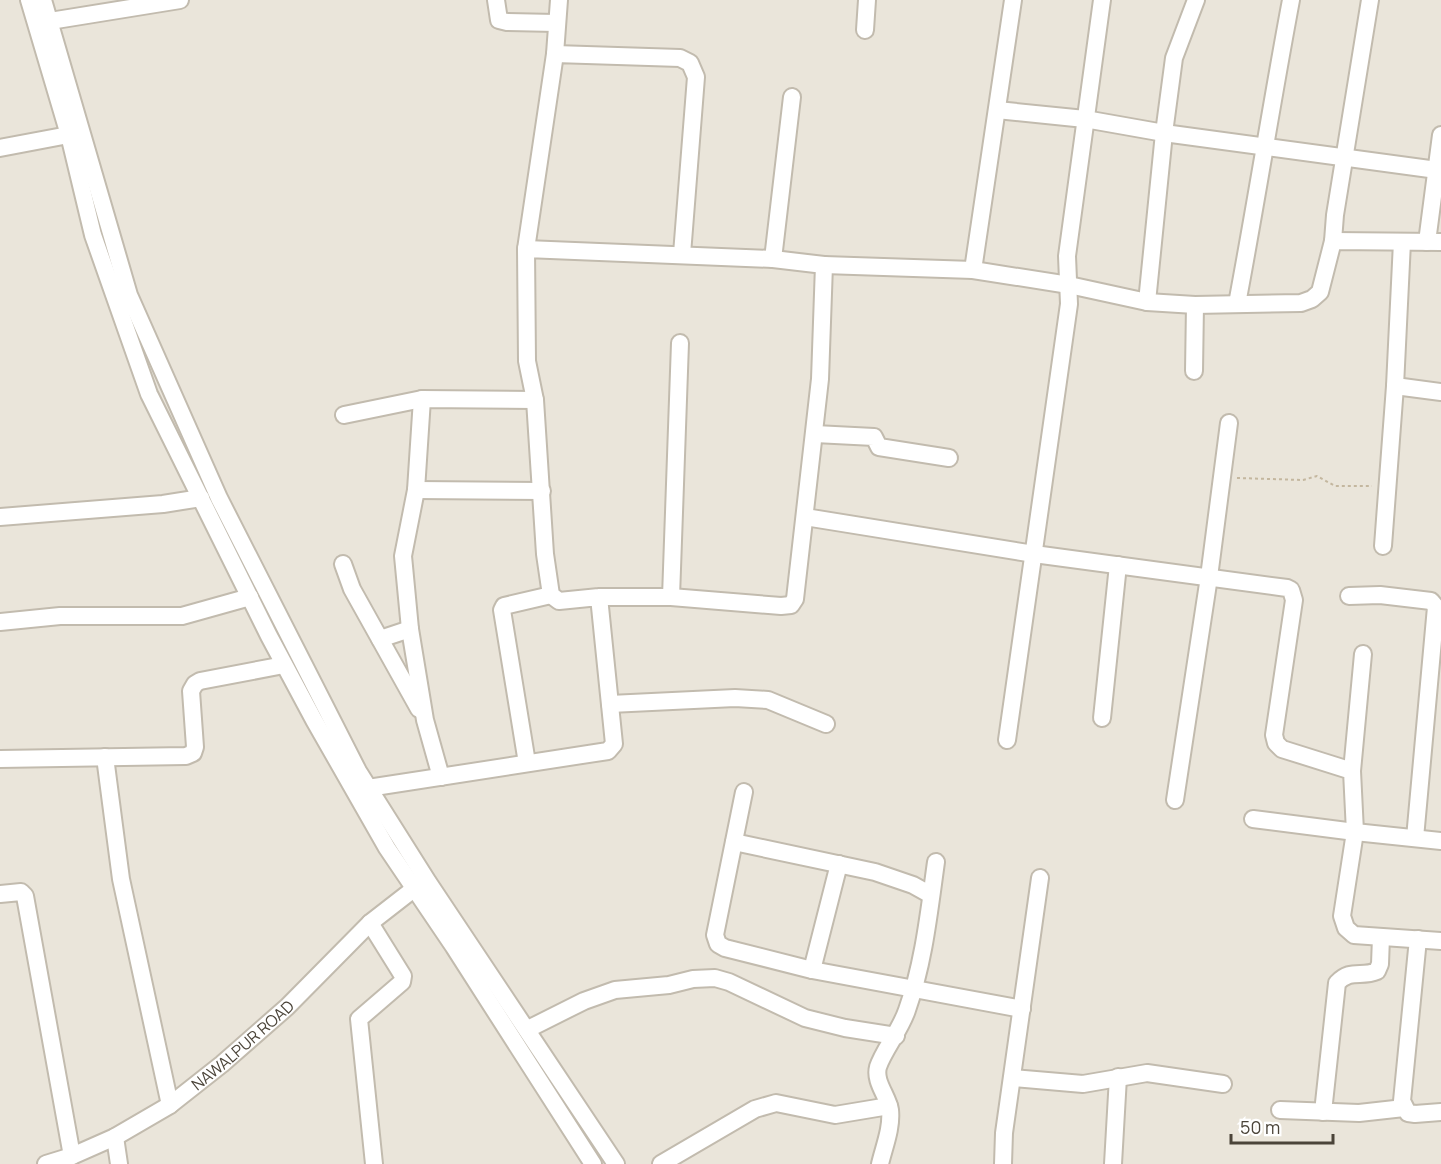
<svg xmlns="http://www.w3.org/2000/svg" width="1441" height="1164" font-family="Manrope,sans-serif">
	<style>
		.residential { fill: #eae5da }
		.lines { fill: none; stroke-linecap: round; stroke-linejoin: round }
		.minor-casing { stroke: #c2bbae; stroke-width: 20 }
		.path { stroke: #c4b79f; stroke-width: 2; stroke-dasharray: 3 3; stroke-linecap: butt }
		.minor { stroke: #fff; stroke-width: 16 }
		.labels { text-anchor: middle; dominant-baseline: central; stroke-width: 5; stroke-linejoin: round; paint-order: stroke }
		.street-label { font-size: 16px; fill: #4b4439; stroke: #fff }
	</style>
	<rect width="100%" height="100%" fill="#f6f3ec"/>
	<!-- residential -->
	<path class="residential" d="M0,0H1441V1164H0Z"/>
	<g class="lines">
		<!-- minor casing -->
		<g class="minor-casing">
			<g id="minor">
				<path d="M29,0L69,135L93,235L149,394L269,636L314,720L387,848L454,947L593,1164"/>
				<path d="M43,0L129,295L219,498L358,771L428,882L616,1164"/>
				<path d="M496,0L499,20L507,22L556,23"/>
				<path d="M50,21L180,0"/>
				<path d="M865,30L867,0"/>
				<path d="M555,54L559,0"/>
				<path d="M997,110L1085,119L1164,133L1437,170"/>
				<path d="M0,148L79,133"/>
				<path d="M1333,241L1335,215L1370,0"/>
				<path d="M1427,242L1441,135"/>
				<path d="M526,249L555,54L680,58L690,63L696,77L682,254"/>
				<path d="M773,259L792,97"/>
				<path d="M824,265L973,270L1069,285L1147,302L1195,305L1301,303L1312,299L1320,292L1333,241L1441,242"/>
				<path d="M973,270L1013,0"/>
				<path d="M1147,302L1164,133L1174,58L1196,0"/>
				<path d="M1237,304C1256,203 1272,101 1291,0"/>
				<path d="M1194,371L1195,305"/>
				<path d="M1395,386L1441,392"/>
				<path d="M344,415L422,399L535,400"/>
				<path d="M815,434L874,437L879,447L949,458"/>
				<path d="M416,490L542,491"/>
				<path d="M0,517L163,504L201,498"/>
				<path d="M805,517L1034,554L1287,588L1291,590L1294,600L1274,735L1276,743L1282,749L1352,771L1355,832L1342,916L1346,928L1354,935L1441,941"/>
				<path d="M1383,546L1395,386L1402,242"/>
				<path d="M343,564L352,589L419,709"/>
				<path d="M1349,596L1380,595L1431,601L1436,607L1415,838"/>
				<path d="M671,597L680,343"/>
				<path d="M0,622L60,616H182L250,597"/>
				<path d="M410,629L403,556L416,490L422,399"/>
				<path d="M380,639L410,629L425,720L441,777"/>
				<path d="M610,704L735,698L768,700L826,724"/>
				<path d="M1102,718L1118,565"/>
				<path d="M1007,740L1069,304L1067,256L1102,0"/>
				<path d="M105,757L121,879L170,1105"/>
				<path d="M0,759L186,756L193,753L195,747L191,691L195,684L200,681L284,665"/>
				<path d="M527,763L502,610L504,606L551,595"/>
				<path d="M1352,771L1363,654"/>
				<path d="M368,788L608,751L614,744L599,597H671L781,606L791,605L795,599L820,379L824,265L773,259L526,249L527,361L535,400L545,554L551,595L559,601L599,597"/>
				<path d="M744,792L715,935L718,944L725,948L812,970L1022,1009"/>
				<path d="M1175,800L1209,577L1229,423"/>
				<path d="M1253,819L1355,832L1441,841"/>
				<path d="M734,842L875,872L913,885L931,895"/>
				<path d="M0,894L21,892L25,896L72,1156"/>
				<path d="M370,923L403,976L402,982L359,1019L374,1164"/>
				<path d="M1418,939L1402,1101L1408,1113L1415,1114L1441,1112"/>
				<path d="M812,970L839,864"/>
				<path d="M528,1029L584,1001L615,990L669,985L693,979L715,978L729,982L805,1018L845,1028L896,1036"/>
				<path d="M1012,1078L1083,1084L1147,1073L1223,1084"/>
				<path d="M1280,1110L1359,1113L1404,1108"/>
				<path d="M1323,1112L1337,983C1351,968 1361,978 1377,971L1380,964L1381,937"/>
				<path d="M115,1137L119,1164"/>
				<path id="s1" d="M46,1164L72,1156L115,1137L170,1105L222,1064L287,1007L370,923L415,888"/>
				<path d="M661,1164L755,1109L776,1103L835,1115L889,1106"/>
				<path d="M880,1164C884,1147 892,1128 890,1110C888,1096 874,1082 878,1067C883,1051 901,1029 907,1010C924,962 929,912 936,862"/>
				<path d="M1003,1164L1004,1133L1040,878"/>
				<path d="M1113,1164L1118,1077"/>
			</g>
		</g>
		<!-- path -->
		<path class="path" d="M1237,478L1303,480L1317,476L1335,486H1372"/>
		<!-- minor -->
		<use href="#minor" class="minor"/>
	</g>
	<g class="labels">
		<!-- street labels -->
		<g class="street-label">
			<text stroke="none"><textPath href="#s1" startOffset="232">NAWALPUR ROAD</textPath></text>
		</g>
	</g>
	<!-- scale -->
	<path d="M1231 1134v9h102v-9" fill="none" stroke="#4b4439" stroke-width="3"/>
	<text x="1240" y="1134" font-size="18" fill="#4b4439" stroke="#ffffff" stroke-width="4.5" paint-order="stroke">50 m</text>
</svg>
